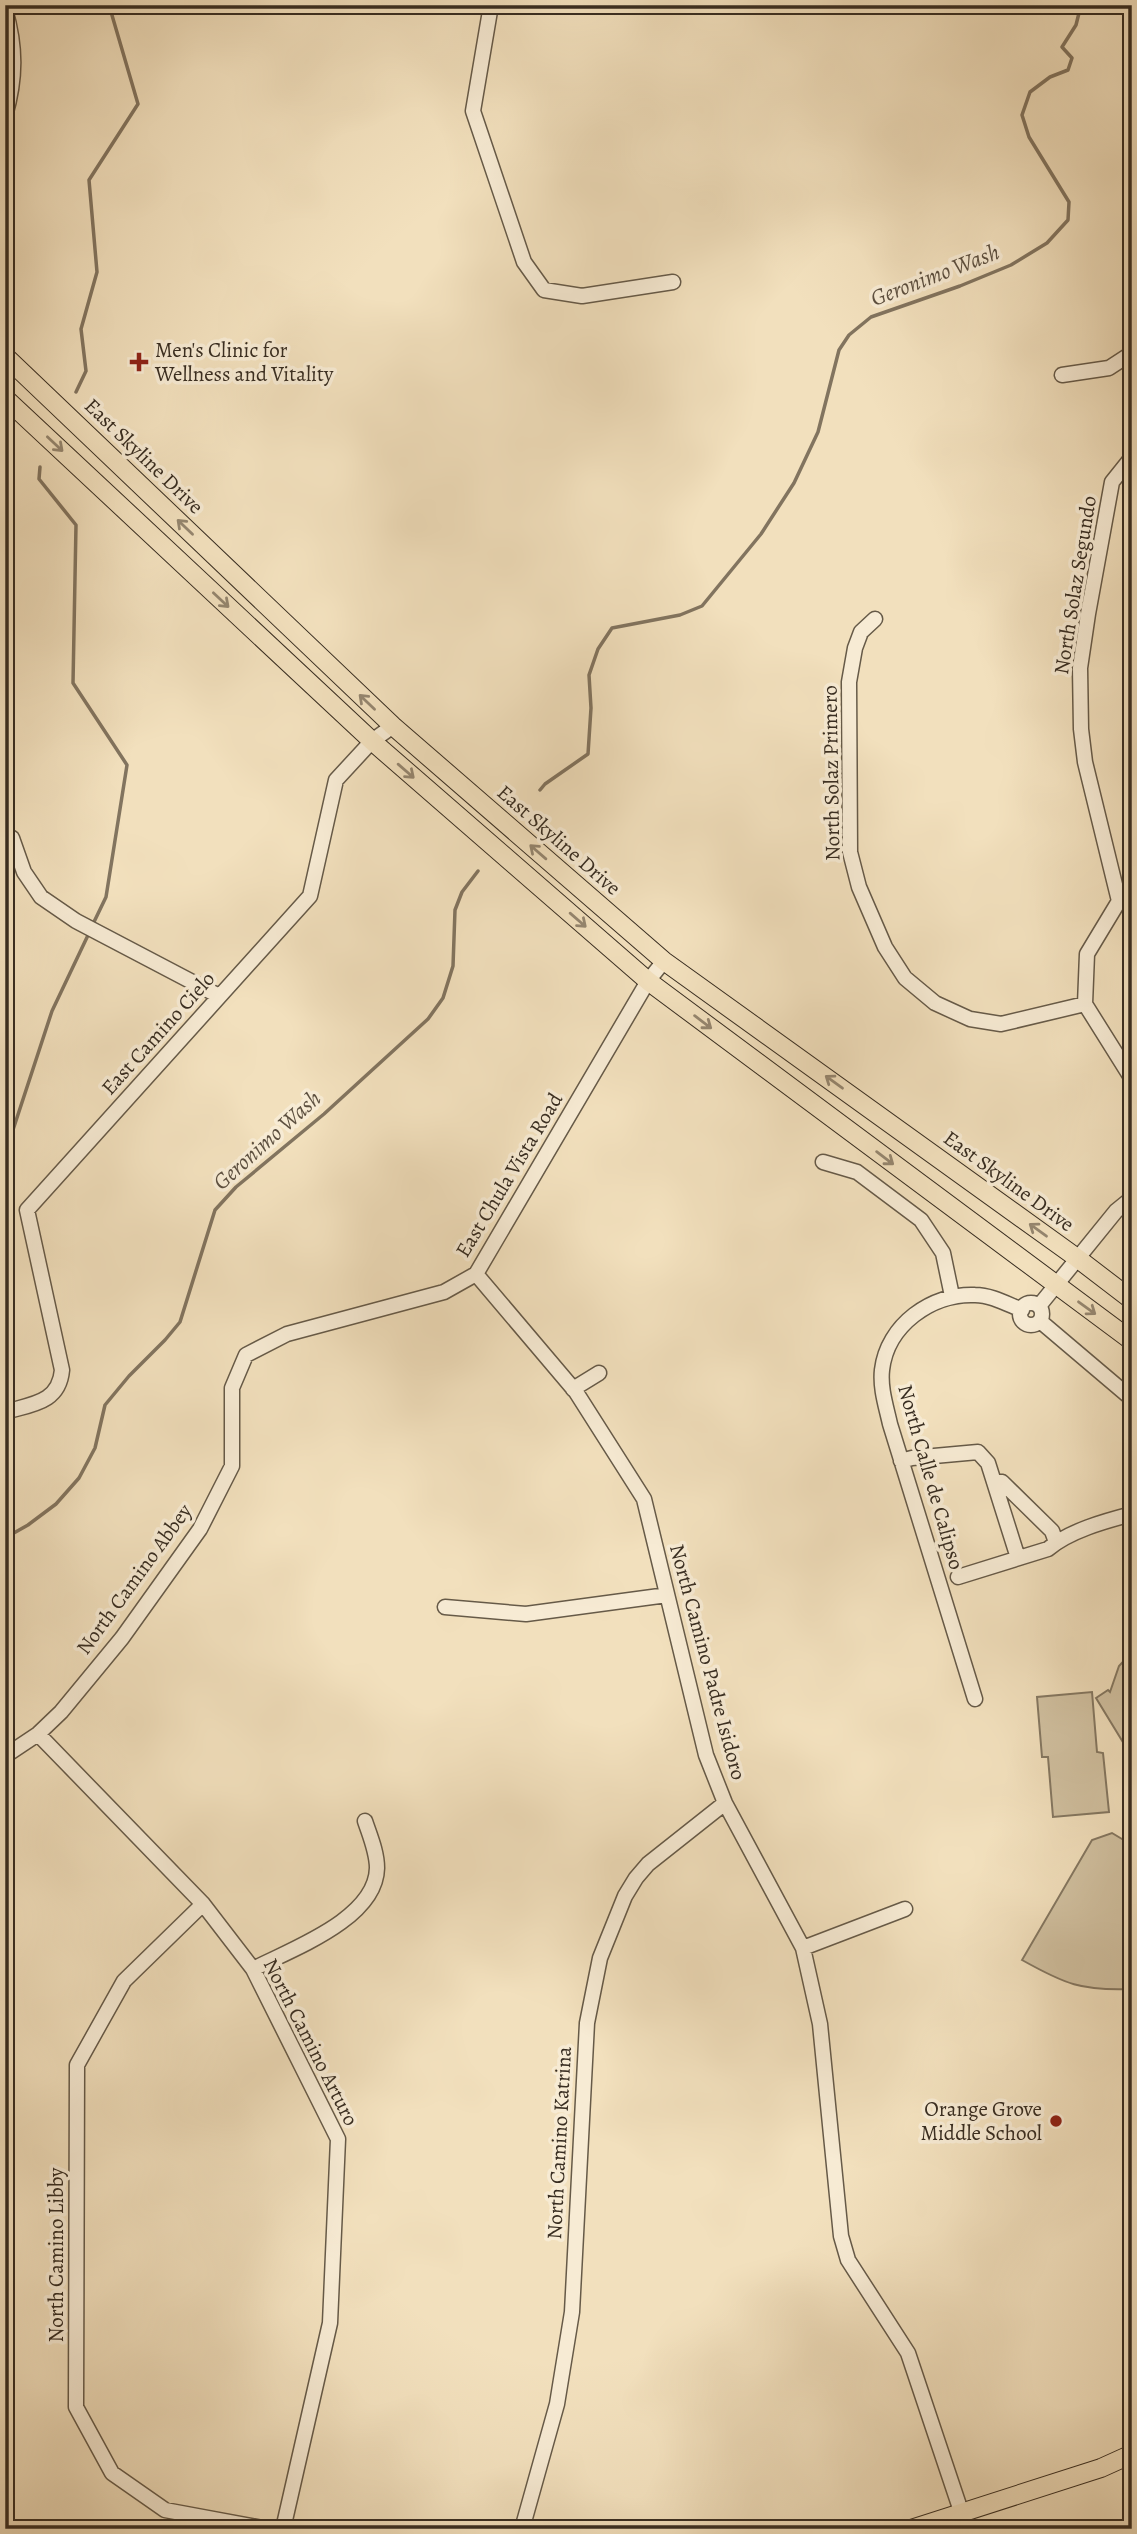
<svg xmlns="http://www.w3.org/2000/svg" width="1137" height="2534" font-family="Alegreya,serif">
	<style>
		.green { fill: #d2c2a2; stroke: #857862; stroke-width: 2 }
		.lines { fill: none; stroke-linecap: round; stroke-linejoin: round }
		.stream { stroke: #82745f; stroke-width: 3.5 }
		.minor-casing { stroke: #665a48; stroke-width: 17 }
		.major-casing { stroke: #382d21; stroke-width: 20 }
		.minor { stroke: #f7ebd4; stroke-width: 14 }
		.major { stroke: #f2e0bd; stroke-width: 18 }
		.oneway { stroke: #95866f }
		.poi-dot { fill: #8f2418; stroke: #f7ebd4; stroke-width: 2.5 }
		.labels { text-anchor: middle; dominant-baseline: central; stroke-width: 7; stroke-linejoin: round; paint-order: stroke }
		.poi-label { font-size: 21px; fill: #382d21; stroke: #f7ebd4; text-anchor: start }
		.street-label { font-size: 21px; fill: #382d21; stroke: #f7ebd4 }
		.water-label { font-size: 23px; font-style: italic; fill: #5d5040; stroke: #f7ebd4 }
	</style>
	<rect width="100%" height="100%" fill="#f2e0bd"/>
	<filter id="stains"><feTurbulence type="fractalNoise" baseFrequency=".00286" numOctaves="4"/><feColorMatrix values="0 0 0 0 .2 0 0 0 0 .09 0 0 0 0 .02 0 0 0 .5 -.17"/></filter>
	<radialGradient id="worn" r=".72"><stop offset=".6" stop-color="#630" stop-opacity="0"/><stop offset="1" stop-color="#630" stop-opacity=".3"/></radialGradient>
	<!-- green -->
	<path class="green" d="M1132,1652V1675L1125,1691L1124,1708L1132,1728V1757L1096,1698L1108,1690L1110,1692L1119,1666Z
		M1092,1692L1097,1752L1103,1753L1109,1812L1053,1817L1048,1757H1042L1037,1697Z
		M1112,1833L1132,1845V1989C1081,1991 1065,1984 1022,1960L1092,1840Z"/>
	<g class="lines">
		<!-- stream -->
		<path class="stream" d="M76,392L86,371L81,329L97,272L89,180L138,104L109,5
			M40,467L39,479L76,525L73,683L127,765L106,897L93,924
			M540,790L545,784L588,754L591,708L589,675L598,649L612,628L680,615L702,606L761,534L794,483L818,432L839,350L849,335L871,317L960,286L1011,265L1047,243L1068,220L1069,202L1029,137L1022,115L1030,92L1050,77L1068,70L1072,58L1062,47L1076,25L1081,5
			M5,1176L9,1142L52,1011L90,931
			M5,1538L28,1525L56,1504L79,1478L95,1448L105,1405L129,1376L165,1340L180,1322L215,1210L236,1187L324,1114L428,1019L443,998L453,966L455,910L462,892L478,871"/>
		<!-- minor casing -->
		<g class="minor-casing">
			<path id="minor" d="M491,5L473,111L524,262L544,290L582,296L673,282
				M5,9C16,47 16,78 5,116
				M1062,375L1109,368L1132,353
				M875,619L861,632L855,648L849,682L850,852L859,887L885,947L905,978L935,1003L970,1019L1001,1024L1085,1004
				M12,838L24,872L41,897L76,921L219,996
				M1119,901L1085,762L1081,729L1080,668L1088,614L1112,482L1132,457
				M1119,901L1087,954L1085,1004L1132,1079
				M823,1162L857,1172L921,1220L943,1253L952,1296
				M476,1274L576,1392L644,1499L706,1755L725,1803L803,1948L820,2024L841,2236L848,2260L908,2353L967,2529
				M1020 1314a11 11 0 1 1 22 0a11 11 0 1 1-22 0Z
				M1039,1306L1116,1211L1132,1198
				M1040,1321L1132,1399
				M573,1389L599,1373
				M5,1412C32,1404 59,1403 62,1370L27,1210L310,896L336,780L372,741L393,726
				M901,1461L912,1458L978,1452L988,1463L1018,1558
				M994,1481L1002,1482L1052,1531L1056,1542
				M958,1577L1048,1549C1069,1531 1105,1521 1132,1514
				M445,1607L526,1614L667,1595
				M975,1699L890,1424C886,1406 880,1388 882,1370C887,1325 932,1293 975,1295C991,1295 1007,1304 1022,1310
				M38,1734L203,1904L253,1969L338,2139L330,2323L283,2529
				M5,1756L38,1734L61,1712L122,1638L200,1529L232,1466V1388L246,1355L287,1334L444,1292L476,1274L648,981L664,961
				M203,1904L124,1981L77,2065L76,2407L112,2473L165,2510L268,2529
				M803,1948L905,1909
				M253,1969C292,1949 376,1919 377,1868C377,1852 370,1836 365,1821
				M522,2529L557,2404L572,2312L587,2023L600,1958L625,1896L636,1878L648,1864L725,1803"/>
		</g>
		<!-- major casing -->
		<g class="major-casing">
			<path id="major" d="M5,356L393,726L664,961L1077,1258L1132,1300
				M5,398L372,741L648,981L1132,1341
				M911,2529L1101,2468L1132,2454"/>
		</g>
		<!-- minor -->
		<use href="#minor" class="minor"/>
		<!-- major -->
		<use href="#major" class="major"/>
	</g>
	<!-- one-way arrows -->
	<defs><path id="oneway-shaft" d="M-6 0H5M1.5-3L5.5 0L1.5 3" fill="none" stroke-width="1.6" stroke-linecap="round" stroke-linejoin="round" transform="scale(1.75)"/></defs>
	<g class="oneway">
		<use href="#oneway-shaft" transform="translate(55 444) rotate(43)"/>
		<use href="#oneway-shaft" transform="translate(185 527) rotate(-136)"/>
		<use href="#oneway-shaft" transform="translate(221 600) rotate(43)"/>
		<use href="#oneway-shaft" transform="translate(367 702) rotate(-136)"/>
		<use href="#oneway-shaft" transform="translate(406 771) rotate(41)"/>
		<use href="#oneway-shaft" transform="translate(538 852) rotate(-139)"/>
		<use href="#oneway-shaft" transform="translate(578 920) rotate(41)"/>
		<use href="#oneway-shaft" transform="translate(703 1022) rotate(37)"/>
		<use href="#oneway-shaft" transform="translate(834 1082) rotate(-144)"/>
		<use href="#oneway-shaft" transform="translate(885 1158) rotate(37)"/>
		<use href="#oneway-shaft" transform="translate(1038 1230) rotate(-144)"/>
		<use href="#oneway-shaft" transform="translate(1087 1308) rotate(36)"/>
	</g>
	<!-- markers -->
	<g class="poi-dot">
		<path d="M135.5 351.5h7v7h7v7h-7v7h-7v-7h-7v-7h7z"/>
		<circle cx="1056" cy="2121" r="7"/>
	</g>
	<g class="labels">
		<!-- poi labels -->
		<g class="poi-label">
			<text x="155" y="350">Men's Clinic for<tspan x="155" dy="24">Wellness and Vitality</tspan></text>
			<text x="1042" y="2109" text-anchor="end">Orange Grove<tspan x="1042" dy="24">Middle School</tspan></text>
		</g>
		<!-- street labels -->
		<g class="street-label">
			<text transform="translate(144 456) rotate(44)">East Skyline Drive</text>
			<text transform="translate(1075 585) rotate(-81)">North Solaz Segundo</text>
			<text transform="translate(831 773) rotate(-91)">North Solaz Primero</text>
			<text transform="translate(559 840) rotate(41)">East Skyline Drive</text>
			<text transform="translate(158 1033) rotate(-48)">East Camino Cielo</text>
			<text transform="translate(509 1175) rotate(-59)">East Chula Vista Road</text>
			<text transform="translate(1009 1181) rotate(36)">East Skyline Drive</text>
			<text transform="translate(931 1477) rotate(74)">North Calle de Calipso</text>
			<text transform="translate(134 1579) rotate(-54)">North Camino Abbey</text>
			<text transform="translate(708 1662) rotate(75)">North Camino Padre Isidoro</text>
			<text transform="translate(311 2042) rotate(63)">North Camino Arturo</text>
			<text transform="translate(559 2143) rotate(-87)">North Camino Katrina</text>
			<text transform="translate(56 2255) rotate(-90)">North Camino Libby</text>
		</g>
		<!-- water labels -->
		<g class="water-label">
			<text transform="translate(935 275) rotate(-21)">Geronimo Wash</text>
			<text transform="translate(267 1140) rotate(-42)">Geronimo Wash</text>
		</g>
	</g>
	<!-- margin -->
	<rect width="1137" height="2534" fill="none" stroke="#f2e0bd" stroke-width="28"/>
	<rect x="7" y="7" width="1123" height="2520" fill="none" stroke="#382d21" stroke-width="3.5"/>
	<rect x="14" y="14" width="1109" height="2506" fill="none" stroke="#382d21" stroke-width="2"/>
	<rect width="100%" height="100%" filter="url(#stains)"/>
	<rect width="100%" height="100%" fill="url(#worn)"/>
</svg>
